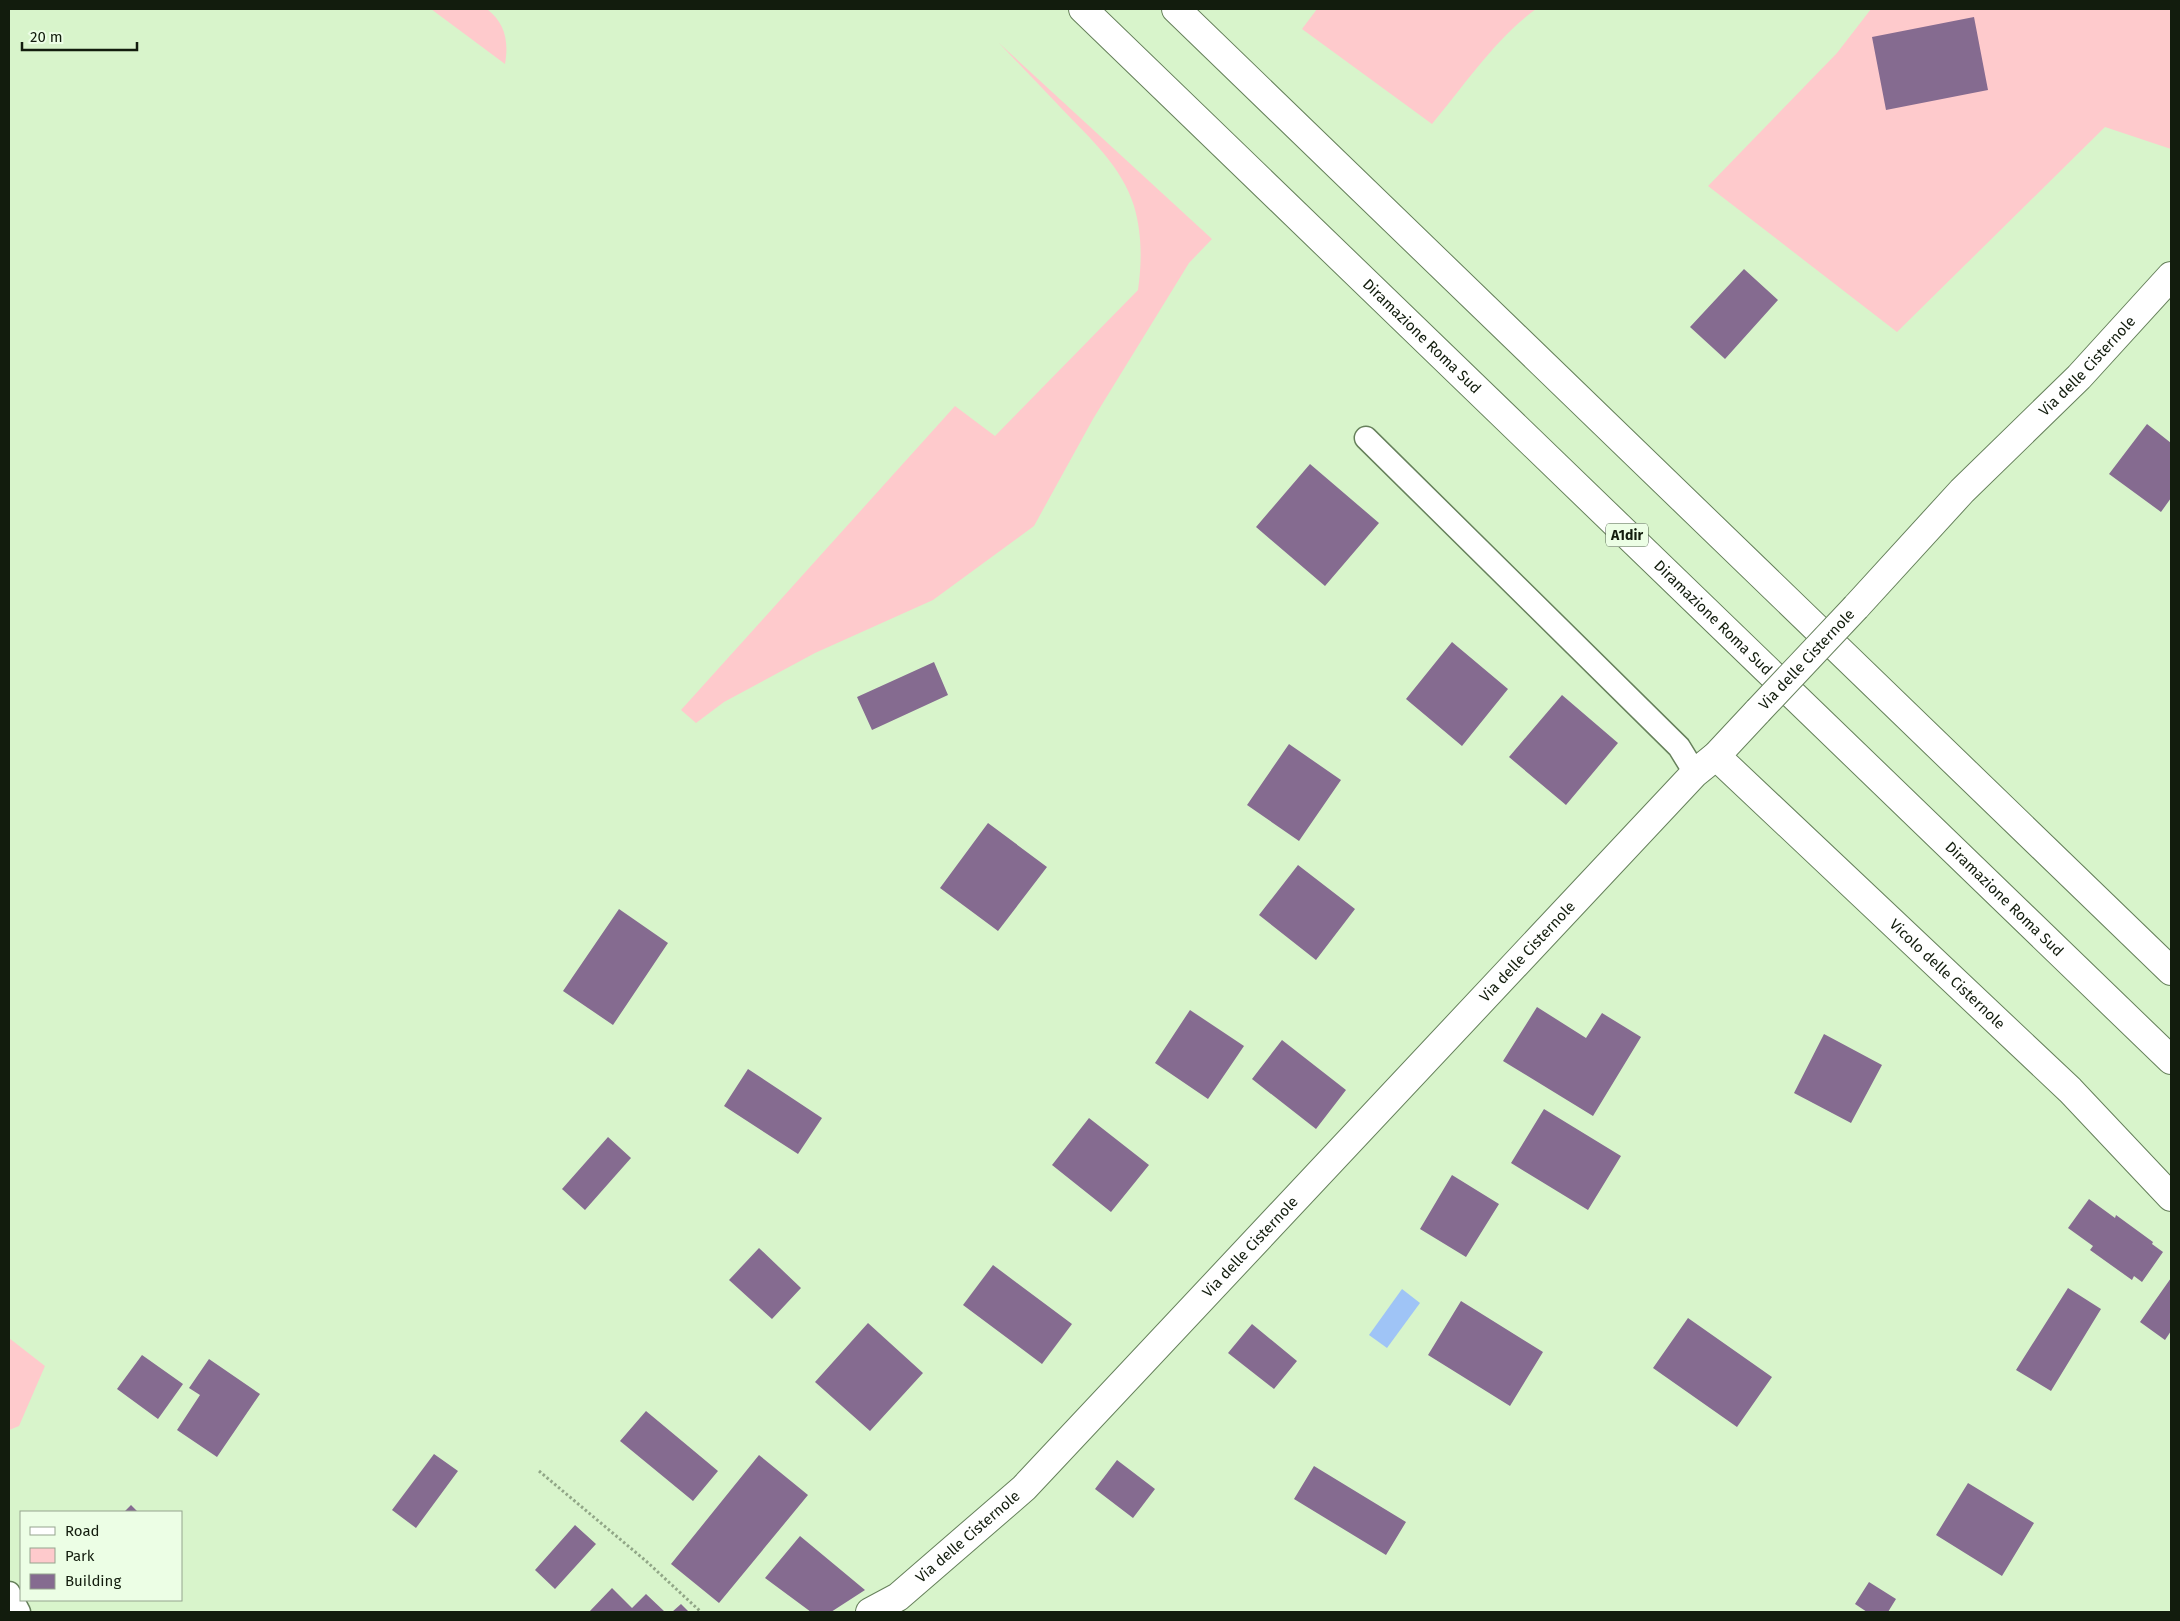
<svg xmlns="http://www.w3.org/2000/svg" width="2180" height="1621" font-family="'Fira Sans',sans-serif">
	<style>
		.green { fill: #fecacc }
		.water { fill: #9fc4f6 }
		.building { fill: #856b90 }
		.lines { fill: none; stroke-linecap: round; stroke-linejoin: round }
		.lane-casing { stroke: #66805b; stroke-width: 25 }
		.street-casing { stroke: #66805b; stroke-width: 30 }
		.highway-casing { stroke: #66805b; stroke-width: 30 }
		.path { stroke: #91a687; stroke-width: 3; stroke-dasharray: 2.5 2.5; stroke-linecap: butt }
		.lane { stroke: #fff; stroke-width: 22 }
		.street { stroke: #fff; stroke-width: 28 }
		.highway { stroke: #fff; stroke-width: 28 }
		.street-bridge-casing { stroke: #66805b; stroke-width: 30; stroke-linecap: butt }
		.street-bridge { stroke: #fff; stroke-width: 28 }
		.labels { text-anchor: middle; dominant-baseline: central; stroke-width: 4; stroke-linejoin: round; paint-order: stroke }
		.shield { fill: #ecfee5; stroke: #53604e; stroke-width: 1 }
		.shield-label { font-size: 14px; font-weight: bold; fill: #121c0d }
		.street-label { font-size: 15px; fill: #121c0d; stroke: #ecfee5 }
	</style>
	<rect width="100%" height="100%" fill="#d8f4cb"/>
	<!-- green -->
	<path class="green" d="M431,9H487C505,23 509,41 505,64Z
		M1317,9H1536C1495,39 1464,86 1432,124L1302,29Z
		M1871,9H2171V149L2105,127L1897,332L1708,186L1837,53Z
		M999,43L1212,239L1189,263L1093,419L1034,526L933,600L815,653L724,702L696,723L681,710L955,406L995,436L1138,290C1142,262 1142,233 1134,206C1122,167 1090,138 1062,109C1041,87 1020,65 999,43Z
		M9,1338L45,1366L19,1426L9,1430Z"/>
	<!-- water -->
	<path class="water" d="M1402,1289L1420,1303L1387,1348L1369,1335Z"/>
	<!-- building -->
	<path class="building" d="M1974,17L1988,90L1886,110L1872,37Z
		M1744,269L1778,300L1725,359L1690,327Z
		M2147,424L2171,443V498L2161,512L2109,474Z
		M1310,464L1379,523L1325,586L1256,527Z
		M1452,642L1508,689L1462,746L1406,699Z
		M934,662L948,695L872,730L857,697Z
		M1562,695L1618,743L1566,805L1509,757Z
		M1289,744L1341,780L1299,841L1247,805Z
		M988,823L1047,867L998,931L940,888Z
		M1298,865L1355,909L1316,960L1259,915Z
		M619,909L668,943L613,1025L563,991Z
		M1537,1007L1586,1038L1602,1013L1641,1037L1593,1116L1503,1061Z
		M1190,1010L1244,1046L1208,1099L1155,1063Z
		M1824,1034L1882,1065L1851,1123L1794,1093Z
		M1282,1040L1346,1090L1316,1129L1252,1079Z
		M748,1069L822,1118L798,1154L724,1106Z
		M1544,1109L1621,1156L1588,1210L1511,1163Z
		M1089,1118L1149,1165L1111,1212L1052,1165Z
		M608,1137L631,1158L585,1210L562,1189Z
		M1452,1175L1499,1204L1466,1257L1420,1229Z
		M2089,1199L2115,1218L2116,1215L2153,1242L2152,1244L2163,1252L2142,1282L2134,1276L2132,1280L2090,1250L2093,1246L2068,1228Z
		M759,1248L801,1288L772,1319L729,1280Z
		M993,1265L1072,1324L1042,1364L963,1305Z
		M2171,1278V1331L2165,1340L2140,1322Z
		M2068,1288L2101,1309L2051,1391L2016,1370Z
		M1461,1301L1543,1352L1510,1406L1428,1355Z
		M1688,1318L1772,1377L1737,1427L1653,1368Z
		M868,1323L923,1373L870,1431L815,1382Z
		M1252,1324L1297,1361L1274,1389L1228,1353Z
		M142,1355L183,1384L158,1419L117,1389Z
		M209,1359L260,1394L217,1457L177,1430L200,1395L189,1388Z
		M646,1411L718,1471L693,1501L620,1441Z
		M434,1454L458,1471L416,1528L392,1510Z
		M759,1455L808,1495L719,1603L671,1564Z
		M1117,1460L1155,1489L1133,1518L1095,1489Z
		M1314,1466L1406,1522L1386,1555L1294,1499Z
		M1968,1483L2034,1523L2002,1576L1936,1535Z
		M131,1505L138,1512H124Z
		M575,1525L596,1544L555,1589L535,1570Z
		M800,1536L865,1590L831,1612H811L765,1578Z
		M1869,1582L1896,1599L1888,1612H1867L1855,1604Z
		M612,1588L632,1608L646,1594L665,1612H589Z
		M681,1604L689,1612H672Z"/>
	<g class="lines">
		<!-- lane casing -->
		<g class="lane-casing">
			<path id="lane" d="M1366,438L1679,747L1695,773
				M9,1593L19,1612"/>
		</g>
		<!-- street casing -->
		<g class="street-casing">
			<g id="street">
				<path id="s1" d="M1856,607L1962,491L2079,377L2171,276"/>
				<path id="s2" d="M1716,756L2070,1090L2171,1197"/>
				<path id="s3" d="M870,1612L898,1597L1024,1488L1695,773L1716,756L1758,711"/>
			</g>
		</g>
		<!-- highway casing -->
		<g class="highway-casing">
			<g id="highway">
				<path id="s4" d="M1083,9L2171,1060"/>
				<path d="M1176,9L2171,971"/>
			</g>
		</g>
		<!-- path -->
		<path class="path" d="M539,1471L646,1561L701,1612"/>
		<!-- lane -->
		<use href="#lane" class="lane"/>
		<!-- street -->
		<use href="#street" class="street"/>
		<!-- highway -->
		<use href="#highway" class="highway"/>
		<!-- street-bridge casing -->
		<g class="street-bridge-casing">
			<g id="street-bridge">
				<path id="s5" d="M1758,711L1856,607"/>
			</g>
		</g>
		<!-- street-bridge -->
		<use href="#street-bridge" class="street-bridge"/>
	</g>
	<g class="labels">
		<!-- shield labels -->
		<rect class="shield" x="1606" y="523.5" width="42" height="23" rx="4"/>
		<g class="shield-label">
			<text x="1627" y="535">A1dir</text>
		</g>
		<!-- street labels -->
		<g class="street-label">
			<text stroke="none"><textPath href="#s4" startOffset="471">Diramazione Roma Sud</textPath></text>
			<text stroke="none"><textPath href="#s1" startOffset="334">Via delle Cisternole</textPath></text>
			<text stroke="none"><textPath href="#s4" startOffset="876">Diramazione Roma Sud</textPath></text>
			<text stroke="none"><textPath href="#s5" startOffset="71">Via delle Cisternole</textPath></text>
			<text stroke="none"><textPath href="#s4" startOffset="1281">Diramazione Roma Sud</textPath></text>
			<text stroke="none"><textPath href="#s3" startOffset="934">Via delle Cisternole</textPath></text>
			<text stroke="none"><textPath href="#s2" startOffset="318">Vicolo delle Cisternole</textPath></text>
			<text stroke="none"><textPath href="#s3" startOffset="529">Via delle Cisternole</textPath></text>
			<text stroke="none"><textPath href="#s3" startOffset="124">Via delle Cisternole</textPath></text>
		</g>
	</g>
	<!-- border -->
	<rect width="2180" height="1621" fill="none" stroke="#121c0d" stroke-width="20"/>
	<!-- legend -->
	<rect x="20" y="1511" width="162" height="90" fill="#ecfee5" stroke="#95a48f"/>
	<rect x="30" y="1527" width="25" height="8" fill="#ffffff" stroke="#95a48f"/>
	<text x="65" y="1536" font-size="15" fill="#121c0d">Road</text>
	<rect x="30" y="1548" width="25" height="15" fill="#fecacc" stroke="#95a48f"/>
	<text x="65" y="1561" font-size="15" fill="#121c0d">Park</text>
	<rect x="30" y="1574" width="25" height="15" fill="#856b90" stroke="#95a48f"/>
	<text x="65" y="1586" font-size="15" fill="#121c0d">Building</text>
	<!-- scale -->
	<path d="M22 42v8h115v-8" fill="none" stroke="#121c0d" stroke-width="2.5"/>
	<text x="30" y="42" font-size="15" fill="#121c0d" stroke="#ecfee5" stroke-width="4" paint-order="stroke">20 m</text>
</svg>
